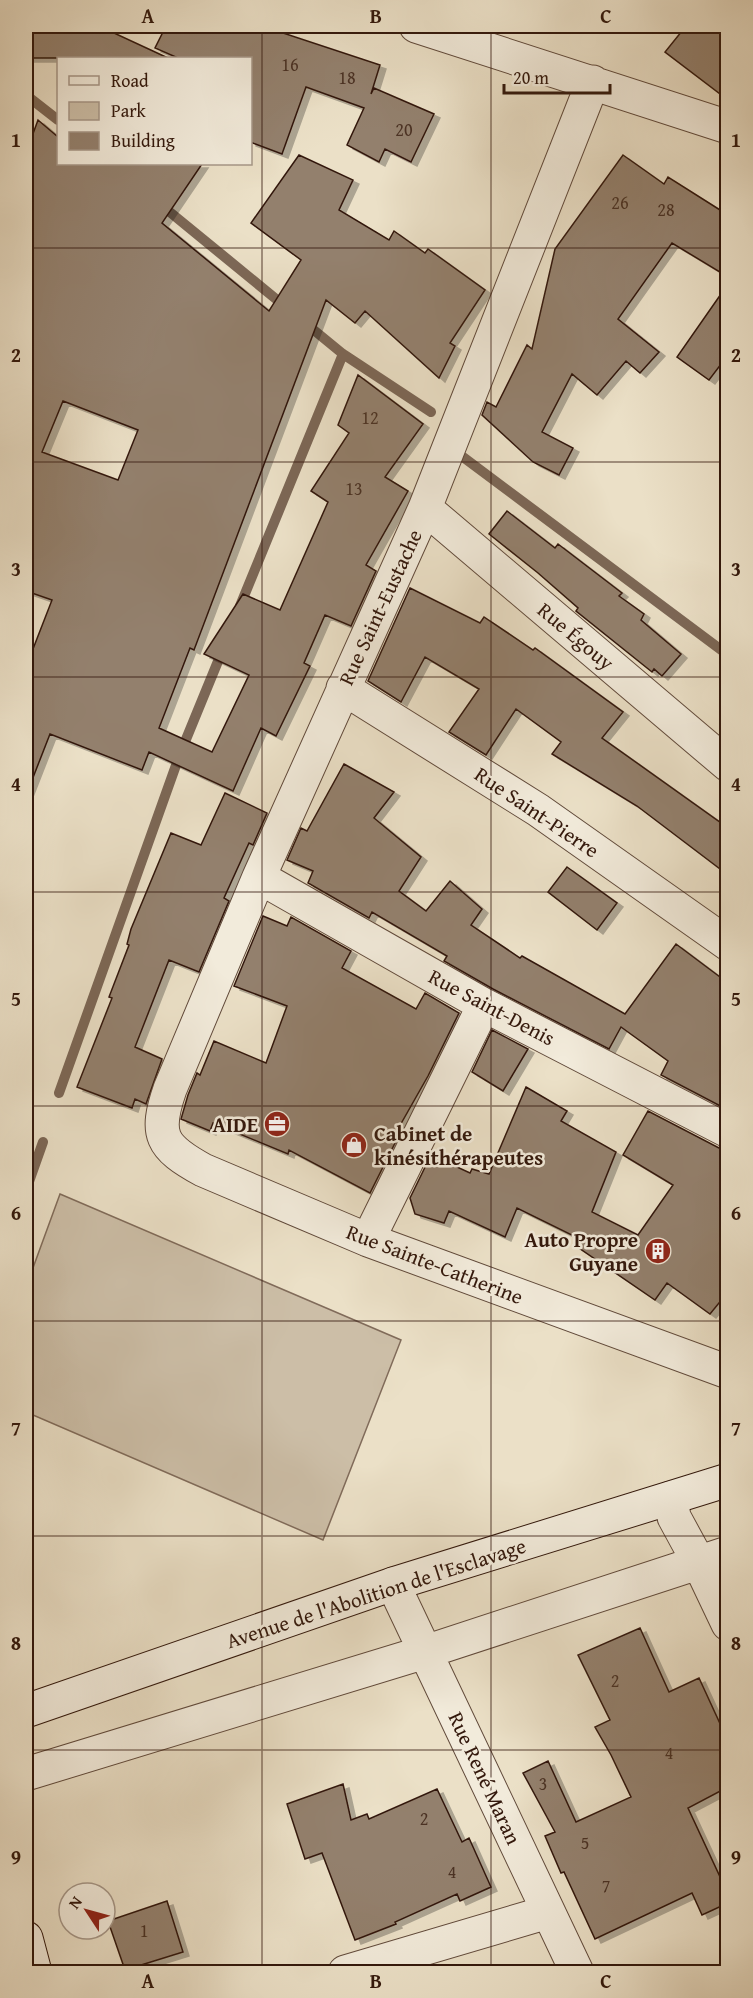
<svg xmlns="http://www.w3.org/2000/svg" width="753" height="1998" font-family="'Gentium Book Plus',serif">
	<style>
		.green { fill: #ccbea7; stroke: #806b5a; stroke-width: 1.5 }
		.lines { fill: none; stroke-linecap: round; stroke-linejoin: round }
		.stream { stroke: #7c6756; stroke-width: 10 }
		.building { fill: #93806d; stroke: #33180c; stroke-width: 1.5; fill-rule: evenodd; filter: url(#shadow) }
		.street-casing { stroke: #614a3b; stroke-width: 35 }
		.secondary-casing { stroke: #33180c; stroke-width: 35 }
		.street { stroke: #f2ebdb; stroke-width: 33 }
		.secondary { stroke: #f2ebdb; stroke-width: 33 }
		.grid { fill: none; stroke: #33180c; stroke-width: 1.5; stroke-opacity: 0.55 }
		.labels { text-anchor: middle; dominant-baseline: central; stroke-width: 5; stroke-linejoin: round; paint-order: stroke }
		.number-label { font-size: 18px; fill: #4b3224 }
		.street-label { font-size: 21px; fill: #33180c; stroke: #f2ebdb }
		.poi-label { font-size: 21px; font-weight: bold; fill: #33180c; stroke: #f2ebdb; text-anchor: end }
		.neatline { fill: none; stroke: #33180c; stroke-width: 2 }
		.grid-label { font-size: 20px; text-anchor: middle; font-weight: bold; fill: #33180c }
	</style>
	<defs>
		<filter id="shadow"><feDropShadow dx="6" dy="4" stdDeviation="0" flood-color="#0004"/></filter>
	</defs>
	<rect width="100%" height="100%" fill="#ebe0c7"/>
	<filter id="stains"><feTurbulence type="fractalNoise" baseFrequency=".00333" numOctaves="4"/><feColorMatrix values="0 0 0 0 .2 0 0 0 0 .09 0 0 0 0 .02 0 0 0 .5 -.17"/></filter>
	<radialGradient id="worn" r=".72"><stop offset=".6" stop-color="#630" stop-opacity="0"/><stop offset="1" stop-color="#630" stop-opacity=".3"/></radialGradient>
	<!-- green -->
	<path class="green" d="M60,1194L401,1340L323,1540L26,1412V1287Z"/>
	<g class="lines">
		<!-- stream -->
		<path class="stream" d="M26,95L58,120
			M160,204L287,308
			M304,322L343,354L431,412
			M463,457L728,655
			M240,606L343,354
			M59,1093L180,754L223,649
			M26,1190L43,1142"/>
	</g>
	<!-- building -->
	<path class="building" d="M26,26H99L168,58H26Z
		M166,26H262L380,65L371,94L374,88L434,114L411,162L385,149L379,162L347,145L364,108L306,87L282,154L250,142V58H178L155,48Z
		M686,26H728V100L665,52Z
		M38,120L58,137V164H202L162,223L269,311L301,260L251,223L299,155L353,180L339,210L389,240L394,231L425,253L428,249L485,290L450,343L455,346L439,378L365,311L355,323L326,300L194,650L190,648L159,728L212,752L249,675L204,654L243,594L280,610L328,502L311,491L349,433L338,425L358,375L423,424L385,477L408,491L366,565L376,571L351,626L325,615L304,663L310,666L276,736L261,728L233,791L149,752L142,770L50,734L27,793L26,792V667L52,600L26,591V153ZM63,401L138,430L118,480L42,452Z
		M623,155L664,184L668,177L728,215V277L672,243L618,319L659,352L640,373L626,361L597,395L572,374L542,432L573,448L559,475L533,462L482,415L487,402L496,407L527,345L532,349L555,249Z
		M728,284V355L709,380L677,357Z
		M507,511L555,548L558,544L622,593L619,596L644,614L641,620L681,654L662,676L654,669L652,672L576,611L578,608L538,573L489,534Z
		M410,588L480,623L484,617L533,650L535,648L623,712L602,738L728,828V875L637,806L552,754L561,742L516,709L486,755L449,732L479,689L425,657L401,702L368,681Z
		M344,764L394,792L374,818L421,857L399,891L426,911L450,881L482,909L471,925L520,958L522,956L625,1014L676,944L728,983V1110L661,1075L668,1061L621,1027L609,1049L493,989L444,961L447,956L372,912L369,918L308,883L313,871L287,860L301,828L307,831Z
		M225,793L267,813L253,845L249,843L224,898L229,901L199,972L169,960L135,1047L162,1059L146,1104L135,1099L132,1108L77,1087L112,998L109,997L129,945L127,944L131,929L171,833L201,845Z
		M567,867L617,903L597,930L548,892Z
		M263,916L287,926L291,917L351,951L342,968L416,1009L425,993L459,1013L428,1076L398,1129L401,1131L370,1193L289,1150L288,1154L213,1123L210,1131L181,1119L188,1095L197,1073L200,1075L214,1041L266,1063L287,1006L234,986Z
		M492,1030L528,1049L503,1091L472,1072Z
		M526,1087L567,1111L561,1121L616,1152L592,1212L638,1235L673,1185L623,1155L648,1111L719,1148L728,1150V1292L710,1314L667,1283L655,1300L576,1246L580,1239L517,1208L505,1237L449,1211L444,1223L415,1214L410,1198L431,1155L470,1173L472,1169L489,1174Z
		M640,1628L669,1692L699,1678L728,1741V1787L688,1808L728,1894V1903L702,1915L692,1893L595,1939L564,1872L561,1873L545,1836L555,1832L523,1773L548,1761L576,1822L631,1797L611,1755L595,1727L610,1720L578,1655Z
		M343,1784L351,1820L367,1814L369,1819L437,1789L462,1842L469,1838L491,1887L460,1901L457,1894L395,1922L396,1924L355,1940L322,1853L305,1859L287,1804Z
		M167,1901L183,1952L125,1970L108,1921Z"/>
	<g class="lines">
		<!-- street casing -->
		<g class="street-casing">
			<path id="street" d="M416,26L728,127
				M593,82L425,508L259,877L170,1089C154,1135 161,1147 203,1170L368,1240L728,1372
				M425,508L728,765
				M343,688L538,810L728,944
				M259,877L484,1005L728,1131
				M368,1240L484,1005
				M671,1498L674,1517L699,1563L728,1624
				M393,1584L577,1972
				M26,1774L425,1652L728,1553
				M345,1972L548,1912"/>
		</g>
		<!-- secondary casing -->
		<g class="secondary-casing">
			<path id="secondary" d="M26,1711L393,1584L728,1480
				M26,1938L35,1972"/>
		</g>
		<!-- street -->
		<use href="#street" class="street"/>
		<!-- secondary -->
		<use href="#secondary" class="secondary"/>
	</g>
	<!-- grid -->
	<path class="grid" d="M262,26V1972M491,26V1972M26,248H728M26,462H728M26,677H728M26,892H728M26,1106H728M26,1321H728M26,1536H728M26,1750H728"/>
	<!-- icons -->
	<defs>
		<g id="office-disc" transform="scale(1.35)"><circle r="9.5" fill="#8f2418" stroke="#f2ebdb"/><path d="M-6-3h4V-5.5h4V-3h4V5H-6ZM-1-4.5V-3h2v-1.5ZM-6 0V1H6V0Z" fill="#fff"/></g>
		<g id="shop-disc" transform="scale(1.35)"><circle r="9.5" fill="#8f2418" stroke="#f2ebdb"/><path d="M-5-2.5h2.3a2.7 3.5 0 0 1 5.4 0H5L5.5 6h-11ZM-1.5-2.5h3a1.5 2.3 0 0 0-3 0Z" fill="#fff"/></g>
		<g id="building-disc" transform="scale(1.35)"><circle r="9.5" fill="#8f2418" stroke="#f2ebdb"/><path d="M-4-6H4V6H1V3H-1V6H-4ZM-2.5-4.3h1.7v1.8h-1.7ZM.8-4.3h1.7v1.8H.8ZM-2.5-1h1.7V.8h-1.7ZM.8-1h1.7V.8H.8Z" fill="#fff"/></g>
	</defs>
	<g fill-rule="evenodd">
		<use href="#office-disc" x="277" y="1124"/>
		<use href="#shop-disc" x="354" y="1145"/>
		<use href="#building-disc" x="658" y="1251"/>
	</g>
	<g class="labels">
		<!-- number labels -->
		<g class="number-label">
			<text x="290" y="64">16</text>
			<text x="347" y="77">18</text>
			<text x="404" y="129">20</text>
			<text x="620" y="202">26</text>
			<text x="666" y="209">28</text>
			<text x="370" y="417">12</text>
			<text x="354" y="488">13</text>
			<text x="615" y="1680">2</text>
			<text x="669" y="1752">4</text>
			<text x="543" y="1783">3</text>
			<text x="424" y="1818">2</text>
			<text x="585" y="1842">5</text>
			<text x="452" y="1871">4</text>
			<text x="606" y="1885">7</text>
			<text x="144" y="1930">1</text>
		</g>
		<!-- street labels -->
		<g class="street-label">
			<text transform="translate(380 607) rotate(-65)">Rue Saint-Eustache</text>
			<text transform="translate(576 636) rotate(40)">Rue Égouy</text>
			<text transform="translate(537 812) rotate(34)">Rue Saint-Pierre</text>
			<text transform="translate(492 1007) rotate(28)">Rue Saint-Denis</text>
			<text transform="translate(435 1264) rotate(21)">Rue Sainte-Catherine</text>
			<text transform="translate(376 1593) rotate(-18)">Avenue de l'Abolition de l'Esclavage</text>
			<text transform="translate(485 1778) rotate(65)">Rue René Maran</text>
		</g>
		<!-- poi labels -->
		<g class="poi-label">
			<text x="258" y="1124">AIDE</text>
			<text x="374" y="1133" text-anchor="start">Cabinet de<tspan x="374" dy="24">kinésithérapeutes</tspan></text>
			<text x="638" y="1239">Auto Propre<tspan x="638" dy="24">Guyane</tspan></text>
		</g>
	</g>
	<!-- margin -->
	<rect width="753" height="1998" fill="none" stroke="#ebe0c7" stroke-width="66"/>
	<!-- legend -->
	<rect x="57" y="57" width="195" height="108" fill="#f2ebdb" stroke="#a69788" stroke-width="1.5"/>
	<rect x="69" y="76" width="30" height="9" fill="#f2ebdb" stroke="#a69788" stroke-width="1.5"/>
	<text x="111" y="87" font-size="18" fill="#33180c">Road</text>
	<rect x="69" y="102" width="30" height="18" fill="#ccbea7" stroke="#a69788" stroke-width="1.5"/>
	<text x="111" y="117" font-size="18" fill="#33180c">Park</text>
	<rect x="69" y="132" width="30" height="18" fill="#93806d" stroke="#a69788" stroke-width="1.5"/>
	<text x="111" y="147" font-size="18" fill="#33180c">Building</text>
	<!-- north arrow -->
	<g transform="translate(87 1911) rotate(306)"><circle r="28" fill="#f2ebdb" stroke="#a69788" stroke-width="1.5"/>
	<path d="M0-4.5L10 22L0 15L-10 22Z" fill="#8f2418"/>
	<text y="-9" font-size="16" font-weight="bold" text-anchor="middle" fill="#33180c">N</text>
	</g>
	<!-- scale -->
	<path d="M504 84v9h106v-9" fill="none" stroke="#33180c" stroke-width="3"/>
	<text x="513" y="84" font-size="18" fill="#33180c" stroke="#f2ebdb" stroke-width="4.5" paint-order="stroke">20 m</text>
	<rect x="33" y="33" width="687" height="1932" class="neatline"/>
	<g class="grid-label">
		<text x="148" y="23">A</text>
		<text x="376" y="23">B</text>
		<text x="606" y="23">C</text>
		<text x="16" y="147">1</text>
		<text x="736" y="147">1</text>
		<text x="16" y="362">2</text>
		<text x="736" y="362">2</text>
		<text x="16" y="576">3</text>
		<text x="736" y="576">3</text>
		<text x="16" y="791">4</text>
		<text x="736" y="791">4</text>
		<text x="16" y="1006">5</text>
		<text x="736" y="1006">5</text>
		<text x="16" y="1220">6</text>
		<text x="736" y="1220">6</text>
		<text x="16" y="1435">7</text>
		<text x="736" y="1435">7</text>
		<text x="16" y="1650">8</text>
		<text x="736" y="1650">8</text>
		<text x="16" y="1864">9</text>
		<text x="736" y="1864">9</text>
		<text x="148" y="1988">A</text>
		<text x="376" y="1988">B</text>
		<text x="606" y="1988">C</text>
	</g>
	<rect width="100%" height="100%" filter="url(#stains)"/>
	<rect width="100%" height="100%" fill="url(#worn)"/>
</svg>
